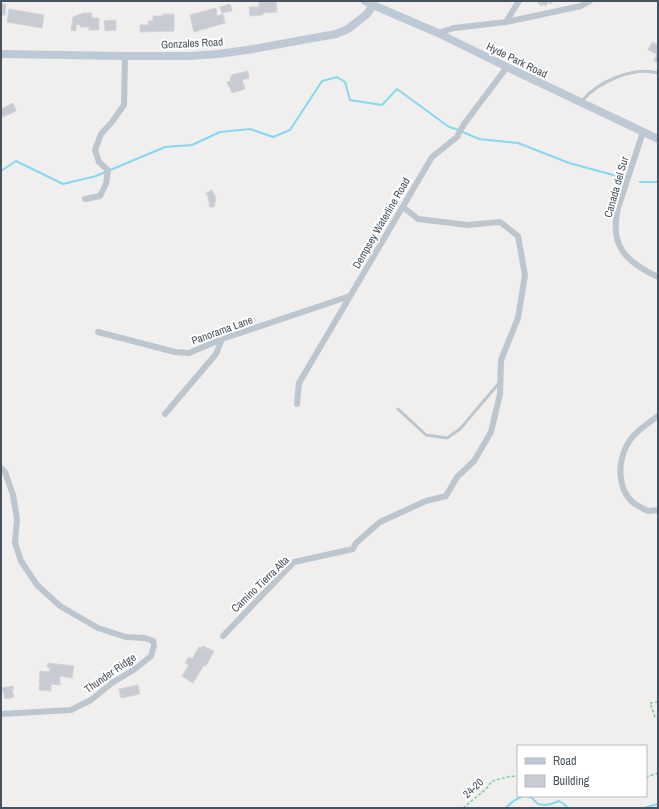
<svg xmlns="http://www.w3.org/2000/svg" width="659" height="809" font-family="'Archivo Narrow',sans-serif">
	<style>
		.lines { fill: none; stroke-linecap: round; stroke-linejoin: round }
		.stream { stroke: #86d8ef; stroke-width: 2 }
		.building { fill: #c8cbd1; stroke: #d2d4da }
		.path { stroke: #72d0a3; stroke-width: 1.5; stroke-dasharray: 3 2; stroke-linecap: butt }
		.lane { stroke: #bcc6ce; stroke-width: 3 }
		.street { stroke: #bcc6ce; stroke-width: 6 }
		.secondary { stroke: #bec9d6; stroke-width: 8 }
		.labels { text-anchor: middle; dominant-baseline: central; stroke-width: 4; stroke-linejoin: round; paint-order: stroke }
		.street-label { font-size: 11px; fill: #46525d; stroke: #fff }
	</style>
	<rect width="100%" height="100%" fill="#f1eeee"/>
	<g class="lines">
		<!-- stream -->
		<path class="stream" d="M1,171L16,161L63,184L96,176L165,147L192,145L220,132L250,129L273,137L290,130L322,81L337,77L345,82L350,100L382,105L397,89L449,127L456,129L479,139L518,143L569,163L617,176
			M640,182H658
			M527,796L532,798L538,804L544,805L551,804L559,801L564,804L568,808
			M506,808C511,802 516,799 523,796
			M644,808L658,804"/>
	</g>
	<!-- building -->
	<path class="building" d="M262,1H276L277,12L263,13V15L250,16L249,7H259V2H262Z
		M537,1H554L553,2L552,1L551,4L548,2L546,6L543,4L542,6L537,2Z
		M1,4H6L5,15H1Z
		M230,4L232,11L222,13L220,7Z
		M216,8L217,16L223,14L225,23L194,32L190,15Z
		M9,9L44,15L42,28L7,22Z
		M83,13H92V18H99V30H88L90,27H80V24L76,25V31L71,30L73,17Z
		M162,14H174V31L140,32V25H148V21H153V16H163Z
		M116,20V30L105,31L104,21Z
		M652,42L658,45V63L654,61L657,54L648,50Z
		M248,71L249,78L242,80L245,89L232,93L230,87H229L227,82L231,81L230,77H232L231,75Z
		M13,103L16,111L3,117L1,112V109Z
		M212,190L216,198L214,207H209L210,201H208V199H209L206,193Z
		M203,646L206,647L205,649H206L207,648L210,649L209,651L210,649L214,651L213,653L206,666L204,665L193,683L182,676L189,665L185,663L189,657L192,659L199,647L202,648Z
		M48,663L74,666L72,678L60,676V685L51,684V691L39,690L40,682H39L40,671L49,672L50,668L47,667Z
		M138,685L140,694L121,698L119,689Z
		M13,686L14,689H12L14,697L5,699L3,690H1V688Z"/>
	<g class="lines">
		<!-- path -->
		<path class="path" d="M658,702L650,703L655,717L658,719
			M646,777L658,773
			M463,808L486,789L492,781L507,777L518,776"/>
		<!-- lane -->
		<path class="lane" d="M582,101C597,82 634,66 658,73
			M398,409L426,435L447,438L460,429L499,383"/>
		<!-- street -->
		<path class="street" d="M506,22L519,1
			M438,33L454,28L506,22L581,6L590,1
			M643,132L618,208C609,246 626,262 658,277
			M85,199L100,196L106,184L108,170L99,162L95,150L101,134L112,122L124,105L125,56
			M98,332L175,352L189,353L222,339L350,296
			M297,404L299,383L432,157L457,137L464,124L507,67
			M165,414L216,354L222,339
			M658,416C647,424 633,433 627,445C616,466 618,496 640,507C643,508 646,511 649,511C652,511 655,510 658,510
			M1,468L5,472L13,495L17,519L15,543L21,561L37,585L60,606L98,628L126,637L145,638L153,641L154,646L151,656L135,669L112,683L91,700L71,710L1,714
			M223,636L294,562L353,549L356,543L380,522L426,501L446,496L457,477L474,461L491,432L500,394L501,360L518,318L525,275L518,236L500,222L468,225L418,219L403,207"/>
		<!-- secondary -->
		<path class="secondary" d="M365,1L373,5L438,33L507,67L658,139
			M1,54L125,56H190L218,54L247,50L336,34L348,29L367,14L373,5"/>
	</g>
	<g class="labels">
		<!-- street labels -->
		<g class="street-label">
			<text transform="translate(192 43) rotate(-3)">Gonzales Road</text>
			<text transform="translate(517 60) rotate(26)">Hyde Park Road</text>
			<text transform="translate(616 187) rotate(-74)">Canada del Sur</text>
			<text transform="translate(381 223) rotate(-60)">Dempsey Waterline Road</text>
			<text transform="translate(222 330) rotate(-20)">Panorama Lane</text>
			<text transform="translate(260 584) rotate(-44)">Camino Tierra Alta</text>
			<text transform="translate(110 673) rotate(-35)">Thunder Ridge</text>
			<text transform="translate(473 788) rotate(-43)">24-20</text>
		</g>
	</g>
	<!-- border -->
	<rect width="659" height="809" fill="none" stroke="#46525d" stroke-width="4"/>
	<!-- legend -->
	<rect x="517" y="745" width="130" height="52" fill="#ffffff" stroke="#b5babe"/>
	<rect x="525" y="758" width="20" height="6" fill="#bec9d6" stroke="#b5babe"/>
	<text x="553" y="765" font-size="12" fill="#46525d">Road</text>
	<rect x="525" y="775" width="20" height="12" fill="#c8cbd1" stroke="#b5babe"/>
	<text x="553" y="785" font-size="12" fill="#46525d">Building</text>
</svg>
